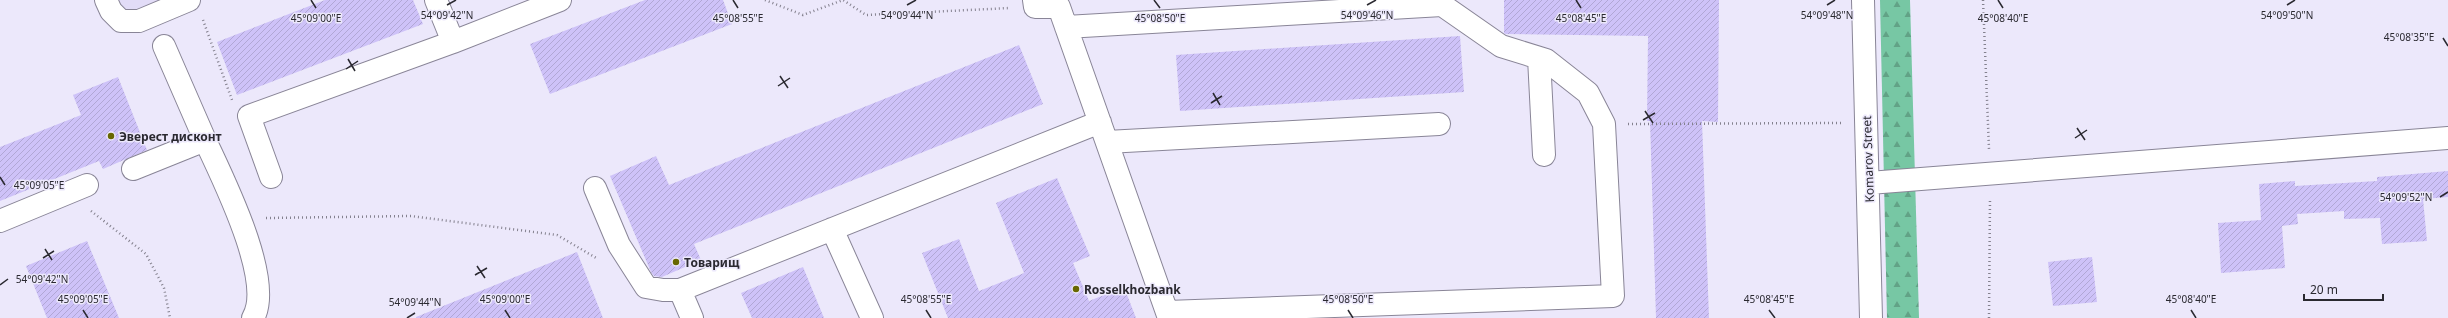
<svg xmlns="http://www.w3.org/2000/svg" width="2448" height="318" font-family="'Noto Sans',sans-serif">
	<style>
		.built { fill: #e2dcf7 }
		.forest { fill: url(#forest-firs) }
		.building { fill: url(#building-hatch) }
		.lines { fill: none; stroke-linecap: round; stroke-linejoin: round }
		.minor-casing { stroke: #898597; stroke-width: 24 }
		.path { stroke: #84818e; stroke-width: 2.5; stroke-dasharray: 1 3; stroke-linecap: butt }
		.minor { stroke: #fff; stroke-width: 22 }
		.ticks { fill: none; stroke: #2a2930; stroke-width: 1.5 }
		.poi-dot { fill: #686701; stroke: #ece8fb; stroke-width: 1.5 }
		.labels { text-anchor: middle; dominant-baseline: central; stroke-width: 3; stroke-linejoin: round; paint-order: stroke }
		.poi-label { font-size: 12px; font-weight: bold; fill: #2a2930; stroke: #ece8fb; text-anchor: start }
		.street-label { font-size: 12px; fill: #2a2930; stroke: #ece8fb }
		.ticks-label { font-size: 10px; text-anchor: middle; fill: #2a2930; stroke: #ece8fb; stroke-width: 3; stroke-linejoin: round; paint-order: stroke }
	</style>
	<defs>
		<pattern id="forest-firs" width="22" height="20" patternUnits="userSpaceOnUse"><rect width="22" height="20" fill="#77c7a4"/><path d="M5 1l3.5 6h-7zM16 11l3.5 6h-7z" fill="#62a286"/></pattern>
		<pattern id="building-hatch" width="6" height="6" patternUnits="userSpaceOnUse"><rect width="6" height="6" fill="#cec2f8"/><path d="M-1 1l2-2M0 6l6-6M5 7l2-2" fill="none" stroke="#b1a7d5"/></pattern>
	</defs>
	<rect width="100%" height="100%" fill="#ece8fb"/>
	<!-- built -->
	<path class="built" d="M118,0H197L199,7L133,33Z"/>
	<!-- forest -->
	<path class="forest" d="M1880,0H1910L1919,318H1887Z"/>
	<!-- building -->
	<path class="building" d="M325,0H413L423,24L237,95L217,42Z
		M645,0H723L732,24L550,94L530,44Z
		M1504,0H1719L1718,122L1702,121L1709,318H1656L1650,121H1647L1648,36L1506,34L1504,33Z
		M1460,36L1464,92L1180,111L1176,55Z
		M1019,45L1043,104L694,244L701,260L662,277L654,276L651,272L610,176L656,156L669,185Z
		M118,77L147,150L103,169L99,161L0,201V147L81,115L73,95Z
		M2448,171V197L2423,199L2427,241L2382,244L2380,218L2344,219V211L2297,214L2298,224L2282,226L2285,268L2221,273L2218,223L2261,220L2259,184L2295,181V186L2377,181V177Z
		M1057,178L1090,256L1073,263L1089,301L1124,287L1136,318H948L922,253L959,239L979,291L1024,273L996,203Z
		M87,241L119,318H47L26,266Z
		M577,252L603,318H416V317Z
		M2092,257L2097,302L2053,306L2048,262Z
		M803,267L824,318H752L741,293Z"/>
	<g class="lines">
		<!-- minor casing -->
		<g class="minor-casing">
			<path id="minor" d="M106,0L111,11L121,21H139L189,0
				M436,0L453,42L560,0
				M1034,0L1035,7H1059L1169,318
				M1863,0L1871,318
				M1066,27L1442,5L1501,46L1546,60L1588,93L1604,124L1613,296L1167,312
				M164,46L205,140
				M1539,58L1544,155
				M1107,142L1439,124
				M133,169L205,140C222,177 275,281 253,318
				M271,177L249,116L453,42
				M1869,183L2448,138
				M595,188L619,245L646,287L663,290H680
				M0,221L87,185
				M832,229L872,318
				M692,318L680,290L1100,122"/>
		</g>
		<!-- path -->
		<path class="path" d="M765,0L803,15L843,0L866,15L1010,8
			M1983,0L1989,149
			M203,20L232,100
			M1628,124L1841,123
			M91,211L146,254L164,288L170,318
			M266,218L411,216L557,235L598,259
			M1989,318L1990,198"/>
		<!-- minor -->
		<use href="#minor" class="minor"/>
	</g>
	<!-- ticks -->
	<path class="ticks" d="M311,0L316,8M733,0L738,8M1154,0L1160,8M1576,0L1581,8M1998,0L2003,8M447,5L456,0M907,5L916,0M1367,5L1376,0M1827,5L1835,0M2287,5L2295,0M2443,38L2448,46M348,59L355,71M346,69L358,61M780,76L788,88M778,86L790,78M1213,93L1220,105M1211,103L1222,96M1645,111L1653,123M1643,120L1655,113M2077,128L2085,140M2075,138L2087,130M0,177L5,185M2440,197L2448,192M45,249L52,260M43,258L54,251M477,266L485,278M475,275L487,268M0,285L8,279M83,310L88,318M505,310L510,318M926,310L931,318M1348,310L1353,318M1769,310L1775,318M2191,310L2196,318M407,318L415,313"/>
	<!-- markers -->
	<g class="poi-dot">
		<circle cx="111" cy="136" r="4"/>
		<circle cx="676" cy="262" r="4"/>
		<circle cx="1076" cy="289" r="4"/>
	</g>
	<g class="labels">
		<!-- poi labels -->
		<g class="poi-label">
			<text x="119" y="136">Эверест дисконт</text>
			<text x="684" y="262">Товарищ</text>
			<text x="1084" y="289">Rosselkhozbank</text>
		</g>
		<!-- street labels -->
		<g class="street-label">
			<text transform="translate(1868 159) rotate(-92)">Komarov Street</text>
		</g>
	</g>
	<g class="ticks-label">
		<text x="907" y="19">54°09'44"N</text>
		<text x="1367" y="19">54°09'46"N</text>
		<text x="1827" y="19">54°09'48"N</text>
		<text x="2287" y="19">54°09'50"N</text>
		<text x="447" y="19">54°09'42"N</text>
		<text x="316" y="22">45°09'00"E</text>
		<text x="738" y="22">45°08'55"E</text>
		<text x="1160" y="22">45°08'50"E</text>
		<text x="1581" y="22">45°08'45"E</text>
		<text x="2003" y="22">45°08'40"E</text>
		<text x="2409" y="41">45°08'35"E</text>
		<text x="39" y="189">45°09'05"E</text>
		<text x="2406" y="201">54°09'52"N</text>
		<text x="42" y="283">54°09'42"N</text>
		<text x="83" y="303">45°09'05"E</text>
		<text x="505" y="303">45°09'00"E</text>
		<text x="926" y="303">45°08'55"E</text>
		<text x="1348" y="303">45°08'50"E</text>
		<text x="1769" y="303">45°08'45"E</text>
		<text x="2191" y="303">45°08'40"E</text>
		<text x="415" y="306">54°09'44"N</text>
	</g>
	<!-- scale -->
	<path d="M2304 294v6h79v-6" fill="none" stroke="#2a2930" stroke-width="2"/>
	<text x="2310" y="294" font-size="12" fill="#2a2930" stroke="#ece8fb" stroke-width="3" paint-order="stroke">20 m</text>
</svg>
